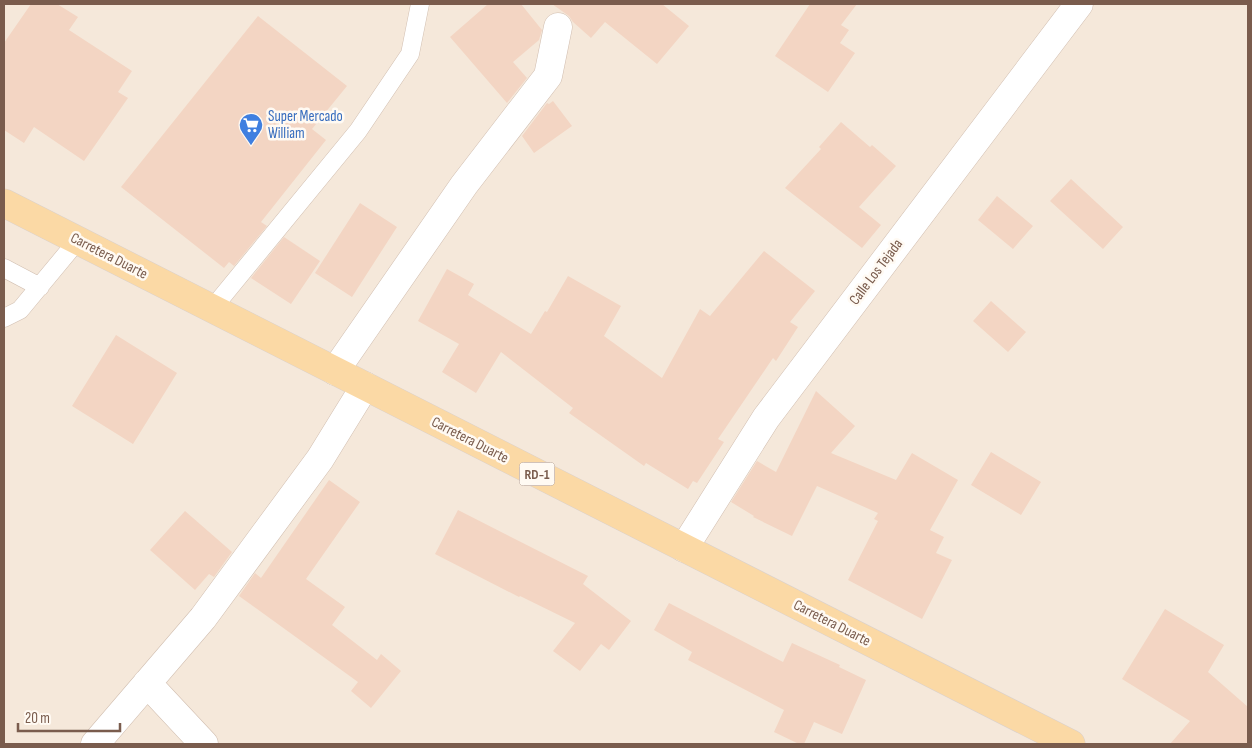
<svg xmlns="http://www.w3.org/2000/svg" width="1252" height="748" font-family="'Sofia Sans Condensed',sans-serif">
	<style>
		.residential { fill: #f5e8da }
		.building { fill: #f3d5c3 }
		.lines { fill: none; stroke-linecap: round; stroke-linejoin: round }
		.lane-casing { stroke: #d1beb0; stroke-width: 19 }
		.street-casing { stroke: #d1beb0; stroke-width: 29 }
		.primary-casing { stroke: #dad1cd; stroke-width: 29 }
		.lane { stroke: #fff; stroke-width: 18 }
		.street { stroke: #fff; stroke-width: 28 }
		.primary { stroke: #fbd9a5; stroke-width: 28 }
		.labels { text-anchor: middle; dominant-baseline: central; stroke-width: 5; stroke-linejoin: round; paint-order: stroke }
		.shield { fill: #fffaf3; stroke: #a28b7f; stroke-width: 1 }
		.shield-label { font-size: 14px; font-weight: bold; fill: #7a5c4d }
		.shop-label { font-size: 15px; fill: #366cbe; stroke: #fffaf3; text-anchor: start }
		.street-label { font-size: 15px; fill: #7a5c4d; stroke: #fffaf3 }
	</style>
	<rect width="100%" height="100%" fill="#fdf6ec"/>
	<!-- residential -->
	<path class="residential" d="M4,4H1248V744H4Z"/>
	<!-- building -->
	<path class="building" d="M31,4H57L78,17L69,30L132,71L118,92L128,98L84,161L34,127L24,143L4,130V43Z
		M488,4H521L542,30L539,40L513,62L527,78L507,103L450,37Z
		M552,4H662L689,26L657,64L605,22L591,38L573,22L569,16Z
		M810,4H857L841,25L849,30L840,43L855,53L828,92L775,56Z
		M258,16L347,86L312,129L326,140L261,222L267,226L234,266L229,262L224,268L121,187Z
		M553,101L572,126L534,153L522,136L547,103L549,104Z
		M841,122L870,147L872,145L896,166L859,207L881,225L862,248L785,188L821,149L819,147Z
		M1071,179L1123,227L1103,249L1050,201Z
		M997,196L1033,226L1013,249L978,220Z
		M360,203L397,227L352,297L315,273Z
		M284,237L320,261L291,304L251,278Z
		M764,251L815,291L790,322L798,327L776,361L773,358L718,439L724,442L697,483L693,481L688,489L646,463L644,466L569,413L573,408L501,352L476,393L442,372L459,344L418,321L447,269L474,284L468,295L531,334L545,311L547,312L568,276L621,306L604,336L662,378L700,309L710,316Z
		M991,301L1026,332L1008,352L973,321Z
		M116,335L177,373L133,444L72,406Z
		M816,391L855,426L831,453L896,480L912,453L958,480L930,530L944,537L936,553L952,560L922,619L848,580L878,521L874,519L878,513L817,486L792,536L753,517L754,516L731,502L757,461L776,472Z
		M991,452L1041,482L1021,515L971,485Z
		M329,480L360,502L306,579L345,607L332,625L377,660L381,654L401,671L371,708L351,691L358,682L239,596L255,573L261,578Z
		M458,510L588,576L583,584L631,621L609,650L601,644L580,671L553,651L575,623L520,596L519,597L435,554Z
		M185,511L232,552L214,577L209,574L195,590L150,550Z
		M669,603L783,662L792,643L840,665L839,667L866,680L842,734L814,722L804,744H799L774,732L784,710L688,660L692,652L654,630Z
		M1165,609L1224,645L1208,672L1248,707V744H1170L1190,721L1122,679Z"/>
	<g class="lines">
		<!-- lane casing -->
		<g class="lane-casing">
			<path id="lane" d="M4,268L40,287
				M212,309L358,131L410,54L420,4
				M4,318L20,310L78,240"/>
		</g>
		<!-- street casing -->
		<g class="street-casing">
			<path id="street" d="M335,371L464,185L548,76L558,27
				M684,548L766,418L1079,4
				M147,683L204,744
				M95,744L203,618L320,459L365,386"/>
		</g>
		<!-- primary casing -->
		<g class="primary-casing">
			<path id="primary" d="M4,203L1071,744"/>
		</g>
		<!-- lane -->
		<use href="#lane" class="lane"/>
		<!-- street -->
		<use href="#street" class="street"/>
		<!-- primary -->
		<use href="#primary" class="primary"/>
	</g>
	<!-- icons -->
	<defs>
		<g id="supermarket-pin" transform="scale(1.25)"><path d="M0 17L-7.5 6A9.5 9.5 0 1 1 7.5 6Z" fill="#3f7fe0" stroke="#fffaf3"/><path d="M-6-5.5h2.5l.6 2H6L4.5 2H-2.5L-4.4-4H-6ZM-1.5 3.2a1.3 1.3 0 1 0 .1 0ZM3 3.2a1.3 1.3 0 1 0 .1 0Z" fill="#fff"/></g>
	</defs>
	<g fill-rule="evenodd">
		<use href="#supermarket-pin" x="251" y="125"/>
	</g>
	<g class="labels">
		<!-- shield labels -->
		<rect class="shield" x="519.5" y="462.5" width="35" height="23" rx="4"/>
		<g class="shield-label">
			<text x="537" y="474">RD-1</text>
		</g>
		<!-- shop labels -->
		<g class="shop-label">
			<text x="268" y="116">Super Mercado<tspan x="268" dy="17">William</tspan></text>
		</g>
		<!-- street labels -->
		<g class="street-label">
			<text transform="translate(109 256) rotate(27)">Carretera Duarte</text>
			<text transform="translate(876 272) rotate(-53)">Calle Los Tejada</text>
			<text transform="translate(470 440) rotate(27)">Carretera Duarte</text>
			<text transform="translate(832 623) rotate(27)">Carretera Duarte</text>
		</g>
	</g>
	<!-- border -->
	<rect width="1252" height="748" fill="none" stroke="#7a5c4d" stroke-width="10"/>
	<!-- scale -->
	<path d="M18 723v8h102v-8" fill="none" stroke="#7a5c4d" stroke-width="2.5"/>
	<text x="25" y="723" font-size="15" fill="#7a5c4d" stroke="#fffaf3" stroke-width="4" paint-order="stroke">20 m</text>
</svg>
